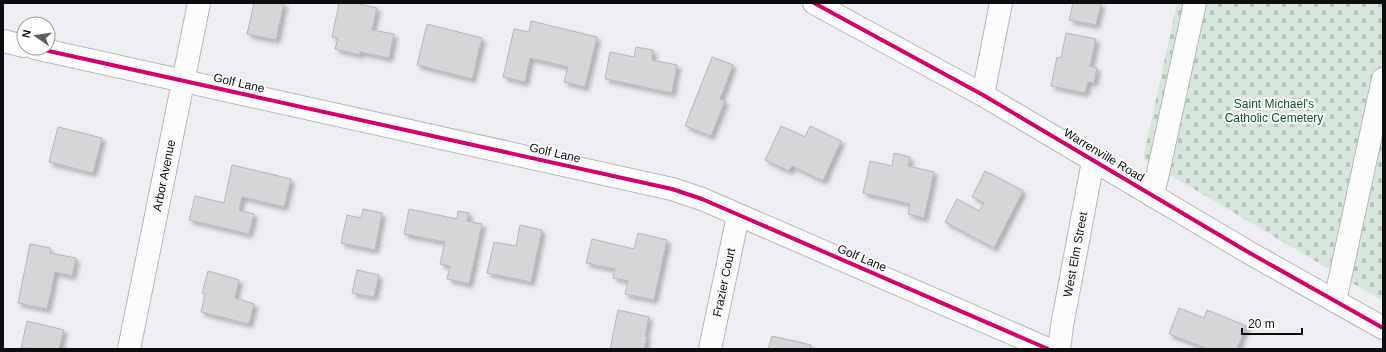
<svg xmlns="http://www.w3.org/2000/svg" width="1386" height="352" font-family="Arial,sans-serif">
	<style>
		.cemetery { fill: url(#cemetery-stones) }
		.building { fill: #d6d6d9; stroke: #b8b8ba; filter: url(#shadow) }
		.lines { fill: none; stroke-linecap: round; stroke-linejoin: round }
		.minor-casing { stroke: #b9b9bc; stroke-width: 24 }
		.minor { stroke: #fcfcfd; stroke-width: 22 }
		.cycleway-casing { stroke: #fff; stroke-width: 6 }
		.cycleway { stroke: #d6006c; stroke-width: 4 }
		.labels { text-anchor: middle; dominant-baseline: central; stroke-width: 4; stroke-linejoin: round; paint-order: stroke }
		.street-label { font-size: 12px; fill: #0c0d0f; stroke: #fff }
		.park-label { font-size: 12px; fill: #0e562c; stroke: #fff }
	</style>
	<defs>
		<pattern id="cemetery-stones" width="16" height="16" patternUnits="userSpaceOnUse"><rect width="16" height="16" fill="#d6e6dc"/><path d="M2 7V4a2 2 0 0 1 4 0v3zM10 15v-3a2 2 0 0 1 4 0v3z" fill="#b6c4bc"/></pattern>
		<filter id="shadow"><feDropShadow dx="3.5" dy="3.5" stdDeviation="2" flood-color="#0004"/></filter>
	</defs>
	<rect width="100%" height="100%" fill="#eeeef2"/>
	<!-- cemetery -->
	<path class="cemetery" d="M1177,3H1383V301L1143,159Z"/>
	<!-- building -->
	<path class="building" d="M254,3H284L276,40L247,34Z
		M339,3H355L377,8L372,30L394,34L389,58L360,52V55L335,49L338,38L332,37Z
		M1073,3H1101L1096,25L1069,20Z
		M531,21L597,37L585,87L564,82L568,67L530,58L525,82L503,77L514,29L529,32Z
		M427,24L482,38L472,79L417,65Z
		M1066,33L1096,39L1090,66L1097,68L1094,83L1088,82L1085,93L1051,86L1057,57L1061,58Z
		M636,47L653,50L652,60L677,65L672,93L605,79L610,52L634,57Z
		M712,57L733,65L720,99L725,101L711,136L685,126Z
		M781,126L805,137L810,126L841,141L823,181L792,166L789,171L765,160Z
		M58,127L102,138L93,173L49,162Z
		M894,153L910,157L908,166L934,172L924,218L908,214L910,204L863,193L870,161L892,166Z
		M232,165L291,179L284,207L242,197L239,210L254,214L249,234L189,220L195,196L224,203Z
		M985,171L1023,191L994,248L945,222L957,199L979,211L984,203L972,197Z
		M363,209L382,213L375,250L341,243L347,215L361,218Z
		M409,209L457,219L458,211L469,213L467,221L482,224L469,284L447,279L450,266L440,264L445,242L404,234Z
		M520,225L542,230L531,282L487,273L494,242L516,246Z
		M638,233L667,240L654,300L625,294L628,281L613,278L615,269L586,263L592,239L634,249Z
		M30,244L50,248V253L76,258L72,276L55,272L47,309L18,303Z
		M357,270L379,275L374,297L352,293Z
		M208,271L239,280L235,298L254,304L249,324L201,312L205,294L202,293Z
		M1179,308L1204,318L1207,310L1246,326L1237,349H1208L1169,334Z
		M618,310L649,317L645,336L647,337L644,349H610Z
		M27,321L64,330L59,349L21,348Z
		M772,336L811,345L810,349H768Z"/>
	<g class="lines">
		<!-- minor casing -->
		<g class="minor-casing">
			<g id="minor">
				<path d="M814,3L983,95L1248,252L1383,328"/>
				<path d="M3,41L24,46"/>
				<path d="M35,48L672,189L702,199L1048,349"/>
				<path d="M983,95L1001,3"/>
				<path d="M1153,196L1195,3"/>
				<path d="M1335,301L1383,79"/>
				<path id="s1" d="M129,349L199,3"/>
				<path id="s2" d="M710,349L738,216"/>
				<path id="s3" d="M1059,349L1062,326L1093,161"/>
			</g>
		</g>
		<!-- minor -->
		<use href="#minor" class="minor"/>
		<!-- cycleway casing -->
		<g class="cycleway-casing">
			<path id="cycleway" d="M814,3L983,95L1248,252L1383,328
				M35,48L672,189L702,199L1048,349"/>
		</g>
		<!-- cycleway -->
		<use href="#cycleway" class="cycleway"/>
	</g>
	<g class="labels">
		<!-- street labels -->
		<g class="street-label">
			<text transform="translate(239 83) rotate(13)">Golf Lane</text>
			<text transform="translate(555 153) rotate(13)">Golf Lane</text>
			<text transform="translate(1104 155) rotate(31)">Warrenville Road</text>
			<text stroke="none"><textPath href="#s1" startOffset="177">Arbor Avenue</textPath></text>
			<text stroke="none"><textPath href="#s3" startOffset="96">West Elm Street</textPath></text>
			<text transform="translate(862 258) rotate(23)">Golf Lane</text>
			<text stroke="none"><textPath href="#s2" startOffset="68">Frazier Court</textPath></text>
		</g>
		<!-- park labels -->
		<g class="park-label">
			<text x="1274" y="104">Saint Michael's<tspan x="1274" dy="14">Catholic Cemetery</tspan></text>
		</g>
	</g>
	<!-- border -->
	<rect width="1386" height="352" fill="none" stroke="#0c0d0f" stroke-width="8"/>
	<!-- north arrow -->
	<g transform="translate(36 36) rotate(283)"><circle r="19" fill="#ffffff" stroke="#9e9e9f"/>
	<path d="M0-3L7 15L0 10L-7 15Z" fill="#5b5c5e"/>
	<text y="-6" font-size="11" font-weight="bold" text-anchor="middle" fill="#0c0d0f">N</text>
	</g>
	<!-- scale -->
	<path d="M1242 328v6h60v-6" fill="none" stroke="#0c0d0f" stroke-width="2"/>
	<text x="1248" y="328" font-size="12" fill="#0c0d0f" stroke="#ffffff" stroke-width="3" paint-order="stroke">20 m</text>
</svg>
